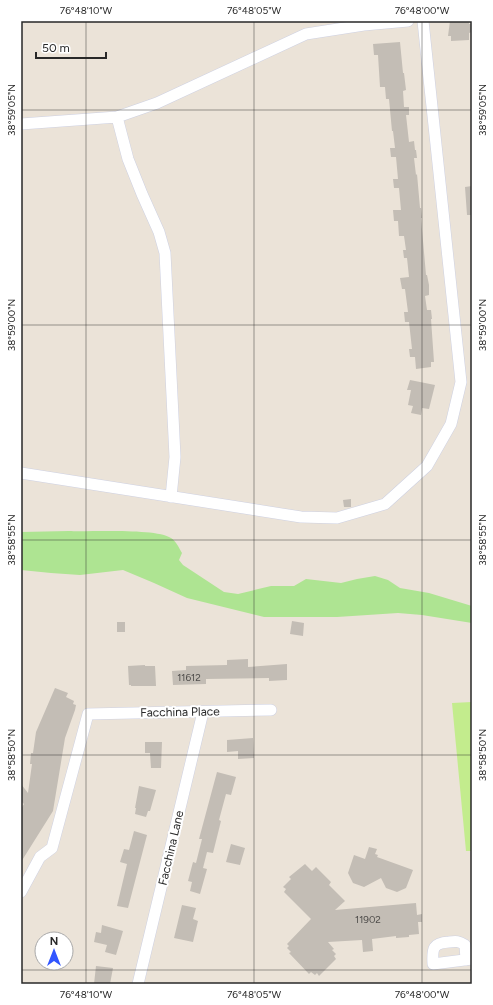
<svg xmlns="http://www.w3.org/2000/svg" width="493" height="1005" font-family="Figtree,sans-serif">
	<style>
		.green { fill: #aee492 }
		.pitch { fill: #c3ec8d }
		.building { fill: #c3bdb5 }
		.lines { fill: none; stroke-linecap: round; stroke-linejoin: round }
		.minor-casing { stroke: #ced1e2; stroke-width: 12 }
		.minor { stroke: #fff; stroke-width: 11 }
		.ticks { fill: none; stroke: #282828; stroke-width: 1; stroke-opacity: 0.45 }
		.labels { text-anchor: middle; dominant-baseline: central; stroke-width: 4; stroke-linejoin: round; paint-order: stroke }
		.number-label { font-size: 10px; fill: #4f4d4b }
		.street-label { font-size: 12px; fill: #282828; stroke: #fff }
		.neatline { fill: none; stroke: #282828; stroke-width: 1.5 }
		.ticks-label { font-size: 10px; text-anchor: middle; fill: #282828 }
	</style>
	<rect width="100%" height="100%" fill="#ebe3d8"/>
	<!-- green -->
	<path class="green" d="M69,531C89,532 156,528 171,538C176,541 179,548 182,553L179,560L183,565L224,592L238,594L271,586H294L306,579L341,583L357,579L375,576L388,580L400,588L429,593L472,606V623L422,615L398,613L337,617H264L187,598L154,583L123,570L80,575L51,573L21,570V532Z"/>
	<!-- pitch -->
	<path class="pitch" d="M472,702V851H466L452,703Z"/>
	<!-- building -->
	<path class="building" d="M450,21H469V24H472V32L469,33V40L451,41V36H448Z
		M400,42L403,73H404L406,90L403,91L404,107H409V115H406L409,142L414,141L415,150H416L417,158H414L416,175L417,174L420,208H421L422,218H421L426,275H427L429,285V295L425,296L427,310H431L432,319H431L434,362H431V367L416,369L415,357H410L409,349H412L409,322H405L404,312H408L405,289H402L400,278L409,277L407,258H404L403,250H406L404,236H399L398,221H394L393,210H401L399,188H394L393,179H398L396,157H391L390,148H395L393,131H392L389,99H386L385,87H380L378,55H374L373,44Z
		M472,186V215H467L465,187Z
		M410,380L435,385L429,409L422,408L421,415L411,413L413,406L408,405L411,390H407Z
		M351,499V507H344L343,500Z
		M292,621L304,623L303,636L290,634Z
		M117,622H125V632H117Z
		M248,659V667L287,664V680L269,681V678L206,679V684L173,685L172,671L186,670V666L227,665V660Z
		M145,665V666H155L156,686H131V685H129L128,666Z
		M55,688L68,693L66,697L74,701L73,704L76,705L75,710L65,738L53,811L21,862V809L24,804L21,801V784L28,793L32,764H30L31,753H33L36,732Z
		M253,738L254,758L238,759V751L227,752V740Z
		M145,742H162L161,768H151L150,753H145Z
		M217,772L236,777L231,795L226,794L219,820L221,821L213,853L207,852L203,868L207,869L200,894L190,891L192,882L188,881L193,862L196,863L202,839H199Z
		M139,786L156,790L150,811H148L146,817L135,814L136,808H135Z
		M134,831L147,835L128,908L117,906L127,864L120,862L124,849L129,850Z
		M231,844L245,848L240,865L226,862Z
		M369,847L377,849L375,854L378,855L377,857L413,870L406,888L397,892L386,888L381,878L364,887L353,883L348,873L354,855L365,859Z
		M305,864L312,871L316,867L331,882L329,885L345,901L335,910L416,903L417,915L422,914V922H418L419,934L409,935V937L396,938V936L372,939L373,951L363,952L362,940L328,942L334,949L332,950L336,954L334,956L336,959L319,976L317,973L315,975L311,972L309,974L289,953L291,952L287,948L289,946L287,944L311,919L284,892L286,889L283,887L291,879L289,877Z
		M182,905L196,908L193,919L198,921L193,942L174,938Z
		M102,925L123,931L116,955L105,952L107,945L94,942L96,932L101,933Z
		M96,966L113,968L110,984H94Z"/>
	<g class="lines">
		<!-- minor casing -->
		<g class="minor-casing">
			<path id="minor" d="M117,117L128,159L142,194L159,232L165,253L175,457L171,497
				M21,124L117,117L157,103L306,34L364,25L408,21
				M21,473L301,517L337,518L385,504L427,466L451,424L461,382L423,21
				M21,892L40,857L52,848L88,714L271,710
				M466,960L465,945C459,941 456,941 449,942C433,943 432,948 433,964L472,959
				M138,984L203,712"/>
		</g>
		<!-- minor -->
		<use href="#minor" class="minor"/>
	</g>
	<!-- ticks -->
	<path class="ticks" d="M86,21V984M254,21V984M422,21V984M21,110H472M21,325H472M21,540H472M21,755H472M21,970H472"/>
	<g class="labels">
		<!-- number labels -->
		<g class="number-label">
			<text x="189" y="677">11612</text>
			<text x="368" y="919">11902</text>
		</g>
		<!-- street labels -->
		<g class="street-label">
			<text transform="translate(180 712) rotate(-1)">Facchina Place</text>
			<text transform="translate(171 848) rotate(-77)">Facchina Lane</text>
		</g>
	</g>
	<!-- border -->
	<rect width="493" height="1005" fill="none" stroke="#ffffff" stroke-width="44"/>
	<!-- north arrow -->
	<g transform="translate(54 951)"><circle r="19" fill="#ffffff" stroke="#a9a9a9"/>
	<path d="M0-3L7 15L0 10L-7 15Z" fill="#3256ff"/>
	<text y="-6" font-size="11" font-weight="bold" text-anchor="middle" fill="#282828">N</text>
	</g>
	<!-- scale -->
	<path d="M36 52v6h70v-6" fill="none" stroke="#282828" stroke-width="2"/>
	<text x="42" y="52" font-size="12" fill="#282828" stroke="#ffffff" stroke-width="3" paint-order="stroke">50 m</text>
	<rect x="22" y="22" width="449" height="961" class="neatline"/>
	<g class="ticks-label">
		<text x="86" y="14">76°48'10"W</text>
		<text x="254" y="14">76°48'05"W</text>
		<text x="422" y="14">76°48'00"W</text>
		<text transform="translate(11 110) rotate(-90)" y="4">38°59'05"N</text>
		<text transform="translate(482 110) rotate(-90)" y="4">38°59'05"N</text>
		<text transform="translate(11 325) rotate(-90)" y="4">38°59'00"N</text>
		<text transform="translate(482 325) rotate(-90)" y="4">38°59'00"N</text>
		<text transform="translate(11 540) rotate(-90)" y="4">38°58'55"N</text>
		<text transform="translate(482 540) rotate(-90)" y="4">38°58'55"N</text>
		<text transform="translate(11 755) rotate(-90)" y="4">38°58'50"N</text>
		<text transform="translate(482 755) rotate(-90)" y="4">38°58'50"N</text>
		<text x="86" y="998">76°48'10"W</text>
		<text x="254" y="998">76°48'05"W</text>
		<text x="422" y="998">76°48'00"W</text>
	</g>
</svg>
